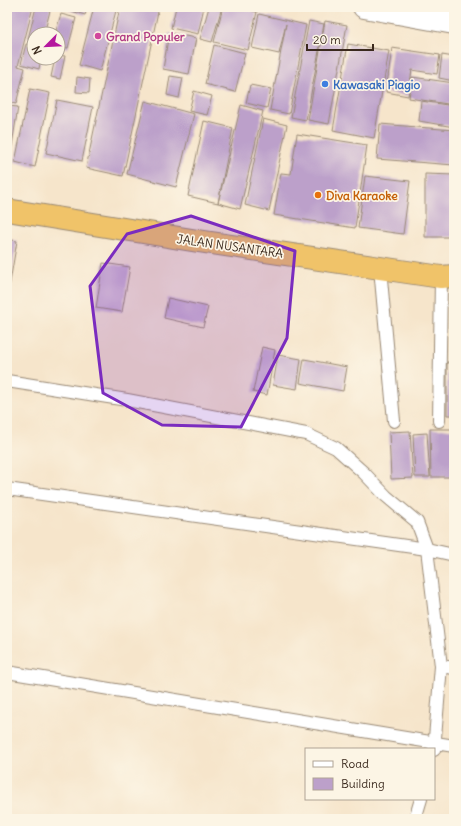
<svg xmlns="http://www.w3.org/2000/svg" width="461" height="826" font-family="Delius,sans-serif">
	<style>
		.building { fill: #bca0ca }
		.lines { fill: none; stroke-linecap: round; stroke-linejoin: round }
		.service-casing { stroke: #988874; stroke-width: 14 }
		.tertiary-casing { stroke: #988874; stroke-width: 24 }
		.trunk-casing { stroke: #988874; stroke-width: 24 }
		.service { stroke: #fff; stroke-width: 12 }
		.tertiary { stroke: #fff; stroke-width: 22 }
		.trunk { stroke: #f0c369; stroke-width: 22 }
		.marked { fill: #7b2cbf; fill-opacity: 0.2; stroke: #7b2cbf; stroke-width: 3; stroke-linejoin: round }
		.hotel-dot { fill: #d1479c; stroke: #fcf5e5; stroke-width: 1.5 }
		.shop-dot { fill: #3f7fe0; stroke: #fcf5e5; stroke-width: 1.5 }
		.food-dot { fill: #e8710a; stroke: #fcf5e5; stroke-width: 1.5 }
		.labels { text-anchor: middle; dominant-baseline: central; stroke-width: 3.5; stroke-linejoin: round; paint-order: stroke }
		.hotel-label { font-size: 12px; font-weight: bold; fill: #b23c85; stroke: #fcf5e5; text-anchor: start }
		.shop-label { font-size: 12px; font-weight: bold; fill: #366cbe; stroke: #fcf5e5; text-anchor: start }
		.food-label { font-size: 12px; font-weight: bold; fill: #c56008; stroke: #fcf5e5; text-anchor: start }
		.street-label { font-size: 12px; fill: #3b2a1e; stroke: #fcf5e5 }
	</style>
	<rect width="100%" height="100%" fill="#fcf5e5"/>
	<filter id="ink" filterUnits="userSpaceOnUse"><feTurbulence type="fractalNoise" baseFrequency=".025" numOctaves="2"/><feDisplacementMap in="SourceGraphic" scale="8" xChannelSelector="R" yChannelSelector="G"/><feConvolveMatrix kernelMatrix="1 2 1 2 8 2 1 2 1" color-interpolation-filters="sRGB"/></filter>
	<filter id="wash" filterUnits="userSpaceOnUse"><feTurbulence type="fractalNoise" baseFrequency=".012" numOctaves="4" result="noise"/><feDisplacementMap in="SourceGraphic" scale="16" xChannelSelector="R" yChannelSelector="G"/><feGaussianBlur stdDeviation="0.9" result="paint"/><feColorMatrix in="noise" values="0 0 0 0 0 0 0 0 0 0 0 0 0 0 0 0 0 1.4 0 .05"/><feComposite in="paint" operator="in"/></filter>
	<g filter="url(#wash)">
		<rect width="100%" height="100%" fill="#f6e5cb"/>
		<g id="blocks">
			<!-- building -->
			<path class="building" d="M12,7H33L18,66L25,68L16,104L7,102V28Z
				M36,7H51L44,34H34V41L28,39Z
				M58,7H88L85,15Z
				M94,7H117L100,71L79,65Z
				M120,7H159L123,176L86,168Z
				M176,7H204L198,34L171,28Z
				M209,7H222L212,42L200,39Z
				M223,7H236L257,12L248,50L214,42Z
				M61,14L76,18L68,48L58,46V34H55Z
				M259,14L306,25L289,114L270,110L286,24L279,54L252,48Z
				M309,21L324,24L306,120L291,117Z
				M325,21L347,25L329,124L308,120Z
				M169,33L196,38L189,74L163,69Z
				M26,44L34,46V58H41L39,69L21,64Z
				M348,44L389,51L374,138L333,130Z
				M214,45L245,53L235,92L205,84Z
				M392,48L440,55L437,74L412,70L408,96L386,92Z
				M58,55L65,56L60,79L51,77L55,58H58Z
				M442,55L454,57V81L439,78Z
				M170,76L183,78L179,98L167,95Z
				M77,77L90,79L89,93L76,92Z
				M412,77L454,83V105L409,98Z
				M250,85L271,89L267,108L246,103Z
				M30,89L50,93L35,167L15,162Z
				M194,91L212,96L207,115L189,111Z
				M57,100L93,107L82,161L46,153Z
				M145,101L194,114L176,187L127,174Z
				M421,101L454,106V127L419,121Z
				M241,105L263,111L240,209L218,203Z
				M7,106L18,107L10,158H7Z
				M263,119L287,125L269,211L245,205Z
				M204,121L233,128L218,203L188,196Z
				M380,124L454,130V165L377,159Z
				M297,134L367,145L355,228L274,215L281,173L291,174Z
				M425,174L454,175V237H425Z
				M365,176L410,181L403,234L358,228Z
				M7,239L17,241L8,294H7Z
				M103,263L130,267L122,312L96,308Z
				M168,298L208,307L203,327L164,318Z
				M262,347L275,350L267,395L253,392Z
				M278,355L301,359L297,389L273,385Z
				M304,359L347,367L343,391L300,383Z
				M447,362H454V415H447Z
				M430,429H454V477H431Z
				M410,431L413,478L391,479L389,432Z
				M427,433L430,477H415L413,434Z"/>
		</g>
	</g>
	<g filter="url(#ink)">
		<use href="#blocks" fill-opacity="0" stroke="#988874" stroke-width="1"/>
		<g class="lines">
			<!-- service casing -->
			<g class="service-casing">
				<path id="service" d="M380,268L394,421
					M7,381L127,400L306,434L336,448L364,473L386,496L417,522L427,549L454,555
					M439,421L441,277
					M7,489L427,549L441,666L434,750
					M441,666L454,668
					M7,672L454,746
					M415,819L421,799"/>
			</g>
			<!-- tertiary casing -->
			<g class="tertiary-casing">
				<path id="tertiary" d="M364,7L454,23"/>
			</g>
			<!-- trunk casing -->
			<g class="trunk-casing">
				<path id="trunk" d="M7,210L198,241L441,277L454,276"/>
			</g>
			<!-- service -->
			<use href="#service" class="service"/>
			<!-- tertiary -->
			<use href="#tertiary" class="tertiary"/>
			<!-- trunk -->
			<use href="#trunk" class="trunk"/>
		</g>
	</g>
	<!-- marked area -->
	<path class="marked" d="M191,216L295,251L287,338L241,427L162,425L103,393L90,286L127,234Z"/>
	<!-- markers -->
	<circle class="hotel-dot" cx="98" cy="36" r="4"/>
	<circle class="shop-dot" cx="325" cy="84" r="4"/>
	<circle class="food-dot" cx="318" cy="195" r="4"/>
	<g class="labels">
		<!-- hotel labels -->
		<g class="hotel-label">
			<text x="106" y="36">Grand Populer</text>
		</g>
		<!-- shop labels -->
		<g class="shop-label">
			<text x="333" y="84">Kawasaki Piagio</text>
		</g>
		<!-- food labels -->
		<g class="food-label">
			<text x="326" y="195">Diva Karaoke</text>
		</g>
		<!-- street labels -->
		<g class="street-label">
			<text transform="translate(230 246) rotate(8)">JALAN NUSANTARA</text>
		</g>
	</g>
	<!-- margin -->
	<rect width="461" height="826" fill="none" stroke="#fcf5e5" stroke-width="24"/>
	<!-- legend -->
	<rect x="305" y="748" width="130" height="52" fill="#fcf5e5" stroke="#afa495"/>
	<rect x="313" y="761" width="20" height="6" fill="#ffffff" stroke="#afa495"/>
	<text x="341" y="768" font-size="12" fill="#3b2a1e">Road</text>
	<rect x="313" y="778" width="20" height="12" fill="#bca0ca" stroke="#afa495"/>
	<text x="341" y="788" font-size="12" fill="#3b2a1e">Building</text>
	<!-- north arrow -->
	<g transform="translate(46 46) rotate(246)"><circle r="19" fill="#fcf5e5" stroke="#afa495"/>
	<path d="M0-3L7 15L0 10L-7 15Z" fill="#b5179e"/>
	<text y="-6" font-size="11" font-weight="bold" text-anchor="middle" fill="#3b2a1e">N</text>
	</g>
	<!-- scale -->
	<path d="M307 44v6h66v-6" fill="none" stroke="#3b2a1e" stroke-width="2"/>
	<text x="313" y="44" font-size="12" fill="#3b2a1e" stroke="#fcf5e5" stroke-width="3" paint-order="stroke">20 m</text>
</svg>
